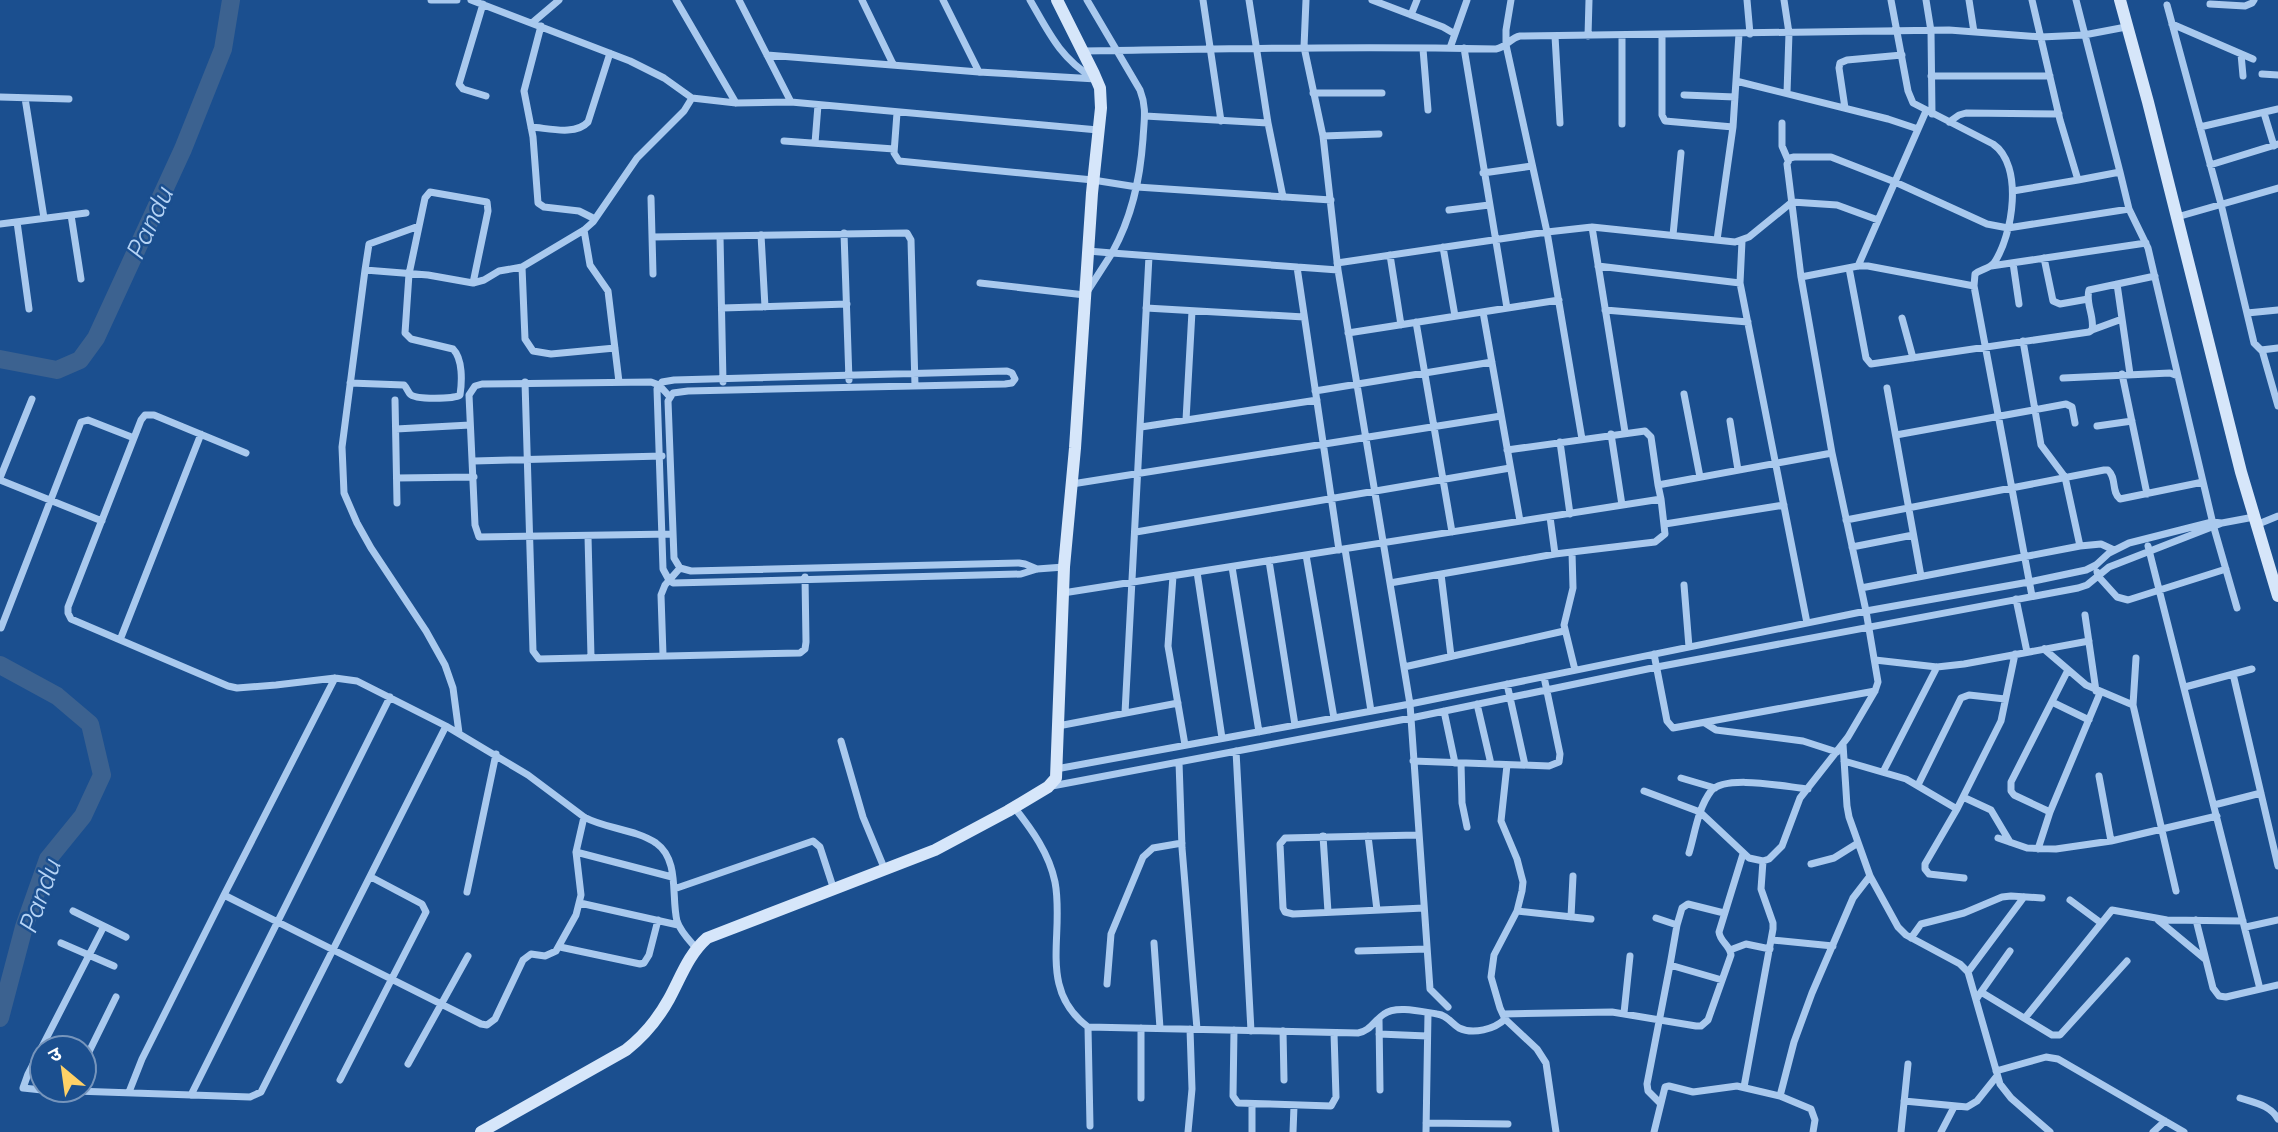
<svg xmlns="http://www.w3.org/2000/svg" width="2278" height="1132" font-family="Raleway,'Noto Sans Devanagari',sans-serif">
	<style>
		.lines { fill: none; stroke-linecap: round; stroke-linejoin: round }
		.river { stroke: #3c6290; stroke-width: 18 }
		.street { stroke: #a9c9ee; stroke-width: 7 }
		.secondary { stroke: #d6e6fa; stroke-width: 12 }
		.labels { text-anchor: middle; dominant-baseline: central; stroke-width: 5; stroke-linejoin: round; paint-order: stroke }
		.water-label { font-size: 26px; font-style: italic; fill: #b5d3f5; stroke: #1b4f8f }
	</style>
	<rect width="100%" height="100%" fill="#1b4f8f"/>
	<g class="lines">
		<!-- river -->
		<path class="river" d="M0,359L57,370L80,360L96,338L183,149L223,49L231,0
			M0,665L57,696L90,724L102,775L83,816L48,859L24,927L0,1018"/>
		<!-- street -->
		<path class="street" d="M431,0H457
			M471,0L630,61L664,78L692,98L736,103L791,102L1098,130
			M676,0L736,103
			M739,0L791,102
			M862,0L893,64
			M943,0L979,72
			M1030,0C1048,31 1060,58 1092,77
			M1087,0L1140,90C1147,108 1144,120 1143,139C1140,180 1132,217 1112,253L1088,251
			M1203,0L1221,121
			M1249,0L1268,123
			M1372,0L1443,27L1455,34
			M1511,0L1506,30V45L1547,232L1582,439
			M1747,0L1750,34
			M1784,0L1789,33L1787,93
			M1891,0L1908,91L1913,103L1993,144C2024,165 2013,235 1994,263C1989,269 1981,269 1975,274L1974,286L2032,596
			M1926,0L1931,31L1932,114
			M1969,0L1974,32
			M2032,0L2060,120L2078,180L2120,172L2076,0
			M483,4L459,84L463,89L486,96
			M2210,4L2245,6L2252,3L2254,0
			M2167,5L2221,204L2254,343L2261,350L2278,348
			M1411,15L1417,0
			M532,23L559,0
			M2172,24L2253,59
			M541,26L524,91L533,137L538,203L544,207L579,211L595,219
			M1622,35V124
			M1662,35V115L1665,121L1733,127L1739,34
			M1555,36L1560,123
			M1588,36L1589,0
			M1450,48L1467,0
			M1464,48L1507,308
			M1423,49L1428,110
			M1083,51C1221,49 1358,46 1496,49C1507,47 1510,38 1520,36L1949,30L2041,37L2084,35L2126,27
			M2241,54L2243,76
			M767,55L979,72L1096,79
			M2262,74L2278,75
			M1931,76H2050
			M1736,81L1888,119L1918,129
			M1313,93H1382
			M1684,95L1735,97
			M0,97L69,99
			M25,98L44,218
			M1845,108L1839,68L1840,63L1847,60L1902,55
			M897,113L894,153L899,161L1093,180L1137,187L1331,200
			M2264,113L2274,146
			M1145,116L1268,123L1283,197
			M1949,122L1959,115L1966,113L2059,114
			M1782,123V146L1788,160
			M531,127C548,128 575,136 588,122L610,53
			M2200,127L2278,109
			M1323,136L1379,134
			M784,141L894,149
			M815,143L818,105
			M2210,165L2278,144
			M1483,173L1532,166
			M2013,191L2078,180
			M651,198L653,274
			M2129,209L2148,248L2178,376
			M1449,210L1489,205
			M71,215L81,279
			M2177,217L2278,188
			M17,222L29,309
			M0,224L86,213
			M1592,227L1625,432
			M584,230L590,265L608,291L619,382
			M844,233L849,380
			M761,235L765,307
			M1673,235L1681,153
			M720,236L723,382
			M652,237L907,233L911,240L915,386
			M1717,240L1733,127
			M1742,241L1740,283L1807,623
			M1443,247L1455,316
			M1390,255L1401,325
			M2044,258L2053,301L2060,304L2088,299
			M1337,263L1547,232L1592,227L1735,242L1749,237L1792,202L1837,205L1878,220
			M2013,263L2019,304
			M1598,266L1740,283
			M1858,266L1926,111
			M1991,266L2146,243
			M522,267L525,339L533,351L551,354L615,348
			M1297,267L1339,550
			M1849,268L1866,358L1871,364L2089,332L2092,330C2095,317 2085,303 2089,290L2155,276
			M365,270L369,244L419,226
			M1338,270L1410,704L1430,989L1448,1007
			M1801,277L1858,266H1868L1974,286
			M980,283L1085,295L1112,253L1338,270L1323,136L1304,47L1306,0
			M2117,284L2130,374
			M722,308L847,304
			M1146,308L1304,317
			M1605,310L1748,322
			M1483,312L1520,521
			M2247,313L2278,310
			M1902,318L1913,358
			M1416,322L1452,532
			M2092,330L2122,319
			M1348,333L1559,300
			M2023,341L2041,445L2065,477L2080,546
			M2262,350L2278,406
			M2122,374L2147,494
			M2063,378L2170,373L2178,376L2214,528L2237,608
			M525,382L533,651L539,659L800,653L805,649L806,642L805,577
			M350,383L404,385C407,388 408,392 410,394C415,400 454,399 460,395C462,382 463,359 453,349L411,339L405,333L409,274L425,198L430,192L487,202L488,211L473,283
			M1887,388L1921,576
			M1315,391L1492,362
			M1684,394L1700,477
			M669,396L659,385L651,382L482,384L475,386L469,395L475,525L479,537L673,534
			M395,400L397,503
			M1186,420L1192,311
			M1730,421L1738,470
			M2097,426L2132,421
			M1141,427L1317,400
			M396,429L470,425
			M1611,434L1622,505
			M1896,435L2066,404L2072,407L2075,423
			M1560,442L1570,514
			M1507,450L1645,431L1651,437L1658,485
			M246,453L154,415H145L141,420L68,607V613L71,619L228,686L237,688L276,685L335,678L357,681L446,726L528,775L584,817C606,829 635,829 656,843C680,860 671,897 677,921C680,931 689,940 696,948
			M474,461L662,456
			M0,478L32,399
			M397,478L474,477
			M0,480L102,521
			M1072,484L1501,416
			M1550,517L1555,554
			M1846,520L2104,470H2108C2117,478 2111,492 2120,499L2203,482
			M2222,523L2254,517
			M1665,524L1784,505
			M2256,525L2278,516
			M1136,532L1510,468
			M588,536L591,657
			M2148,546L2260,989
			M1852,547L1913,535
			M1345,549L1371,711
			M1572,552L1573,588L1564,625L1575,670
			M1306,555L1334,718
			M1269,561L1295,725
			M1232,567L1259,732
			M1037,569L1025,564L1019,563L691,571L680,568L674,558L668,401L673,393L688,391L1005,384L1012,383L1015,379L1012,373L1007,371L674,380L662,382L657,389L663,569L669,580L673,583L1021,574L1037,569L1064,567
			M1197,572L1222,738
			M2097,572L2098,576L2117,597L2128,600L2226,569
			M1441,574L1451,656
			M1173,576L1168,646L1185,745
			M1390,583L1555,554L1655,542L1665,534L1661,499
			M1684,585L1689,647
			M1861,588L2080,546L2101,544L2114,550
			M1063,593L1661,499L1658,485L1832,453
			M2016,599L2027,652
			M2085,615L2096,691
			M1,628L81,422L88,420L134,438
			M120,640L201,434
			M2044,649L2086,685L2133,705L2176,891
			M1654,654L1667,721L1673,728L1875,691
			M663,655L661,595L665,585L680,568
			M1875,660L1937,667L1964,664L2089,641
			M1404,667L1564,631
			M2233,674L2278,866
			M1507,684L1525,765
			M2185,687L2252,669
			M2052,702L2089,720
			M1477,704L1491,764
			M2133,705L2136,658
			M1444,711L1455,763
			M1125,713L1149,256
			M1705,723L1716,730L1803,741L1837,752
			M1058,726L1178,703
			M459,733L453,688L445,665L426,631L371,548L357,523L344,493L342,447L365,270L428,275L473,283L484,280L499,271L522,267L584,230L593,222L637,158L684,111L692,98
			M841,741L863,817L885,870
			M1843,744L1847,806L1849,817L1870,876L1898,927L1906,935L1960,964L1968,972L2000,1084L2011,1098L2050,1132
			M1236,751L1251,1031
			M1413,761L1549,766L1559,762L1560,754L1544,677
			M1844,761L1906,779L1957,809L1925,864V869L1929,874L1964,878
			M1179,762L1182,848L1197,1029
			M1461,763L1462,803L1467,827
			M1507,765L1501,821L1517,859L1523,882L1522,891L1517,911L1494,955L1491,977L1500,1008L1505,1019L1537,1049L1546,1063L1556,1132
			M1883,772L1937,667
			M2099,776L2111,841
			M1681,778L1715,788
			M1918,785L1961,698L1969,695L2005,699
			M1052,786L1411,718L1657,667L2078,588L2087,585L2109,567L2222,523L2212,522L2129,543L2109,553L2096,565L2086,570L2029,582L1866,611L1410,704L1056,769
			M1644,791L1700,812L1749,858L1763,861L1769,859L1782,846L1800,798L1848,737L1875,691L1878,682L1866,611L1832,453L1801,277L1787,164L1790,158L1794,157H1831L1895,182L1987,224L2008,228L2129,209L2120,172
			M1963,797L1991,810L2010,842
			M2214,805L2261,793
			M1014,807C1032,830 1049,853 1055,882C1065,934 1037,989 1088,1027L1358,1033C1370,1031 1374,1021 1384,1014C1396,1005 1423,1012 1437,1014C1447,1015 1451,1023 1459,1028C1473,1035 1495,1029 1505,1019
			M1957,809L2001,721L2015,654
			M2050,812L2014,795L2011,791V782L2068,670
			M1417,835L1285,838L1280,844L1283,908L1285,912L1293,914L1424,908
			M1323,836L1328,912
			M1368,836L1377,910
			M1998,838L2027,848L2056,849L2111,841L2217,816
			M2038,849L2050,812L2100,693
			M576,852L672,877
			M1689,853C1695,833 1698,808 1711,791C1726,774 1786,787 1808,789
			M1811,864L1834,858L1858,843
			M674,889L813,841L820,847L834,890
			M467,892L496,754
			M224,895L481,1024L487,1025L495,1019L523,960L531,954L545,956L556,951L576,915L581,895L576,852L584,817
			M2070,900L2101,923
			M580,903L678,925
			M73,911L126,937
			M1517,911L1591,919
			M1571,917L1573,876
			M1656,918L1677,925L1682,908L1688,904L1724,913
			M2158,920L2205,959
			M2196,920L2213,988L2219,996L2226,997L2278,985
			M1677,925L1670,965L1722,980
			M2246,927L2278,920
			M1911,938L1921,924L1964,913L2002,897L2011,896L2042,898
			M1772,940L1833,946
			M61,943L114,966
			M1154,943L1160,1028
			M560,947L640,964L644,963L649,955L658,920
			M1730,950L1746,944L1770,949
			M1358,951L1427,949
			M1968,972L2024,897
			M1107,984L1111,934L1143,857L1153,848L1182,843
			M1981,992L2010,951
			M1977,998L1981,992L2052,1035H2060L2127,961
			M1624,1013L1630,956
			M1503,1014L1612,1012L1696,1026H1701L1708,1020L1731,955C1730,945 1720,942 1719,932L1743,854
			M2025,1018L2112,910L2167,920L2243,921
			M1379,1019L1380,1090
			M1088,1027L1090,1126
			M1234,1030L1233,1096L1238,1103L1331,1106L1336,1097L1334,1033
			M1283,1031L1284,1080
			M1379,1034L1427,1036
			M84,1062L116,997
			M408,1064L468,956
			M1996,1071L2046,1057L2058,1059L2184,1132
			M340,1080L426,912L422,904L371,877
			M1744,1087L1773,929V923L1761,889L1763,861
			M42,1090L23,1088L28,1074L104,926
			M46,1090L250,1097L261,1092L446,726
			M129,1092L142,1059L224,895L335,678
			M191,1095L390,697
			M1141,1098V1028
			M2240,1098C2255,1103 2270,1105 2278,1119
			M1904,1101L1967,1107L1977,1101L1997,1076
			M1660,1103L1648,1091L1647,1084L1670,965
			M1252,1105V1132
			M1426,1123L1508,1124
			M1188,1132L1192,1089L1190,1029
			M1293,1132L1294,1106
			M1426,1132L1428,1013
			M1654,1132L1665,1087L1669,1086L1693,1092L1737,1086L1780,1096
			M1813,1132L1815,1120L1811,1109L1780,1096L1794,1042L1812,993L1853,898L1870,876
			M1901,1132L1908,1064
			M1941,1132L1954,1107
			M2153,1132L2165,1121"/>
		<!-- secondary -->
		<path class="secondary" d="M2120,0L2148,102L2241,472L2278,596
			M481,1132L626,1050C645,1035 658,1019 669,999C681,977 688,955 707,938L935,850L1008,811L1048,787L1056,778L1064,567L1075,448L1092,193L1101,108L1100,88L1094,74L1057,0"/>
	</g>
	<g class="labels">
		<!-- water labels -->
		<g class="water-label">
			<text transform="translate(150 222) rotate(-65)">Pandu</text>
			<text transform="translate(40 895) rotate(-70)">Pandu</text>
		</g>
	</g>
	<!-- north arrow -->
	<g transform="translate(63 1069) rotate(331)"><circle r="33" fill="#1b4f8f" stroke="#7695bc" stroke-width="2"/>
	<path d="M0-5L12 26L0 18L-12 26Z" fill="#ffd166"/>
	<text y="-10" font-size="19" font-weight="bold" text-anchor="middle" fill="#ffffff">उ</text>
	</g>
</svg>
